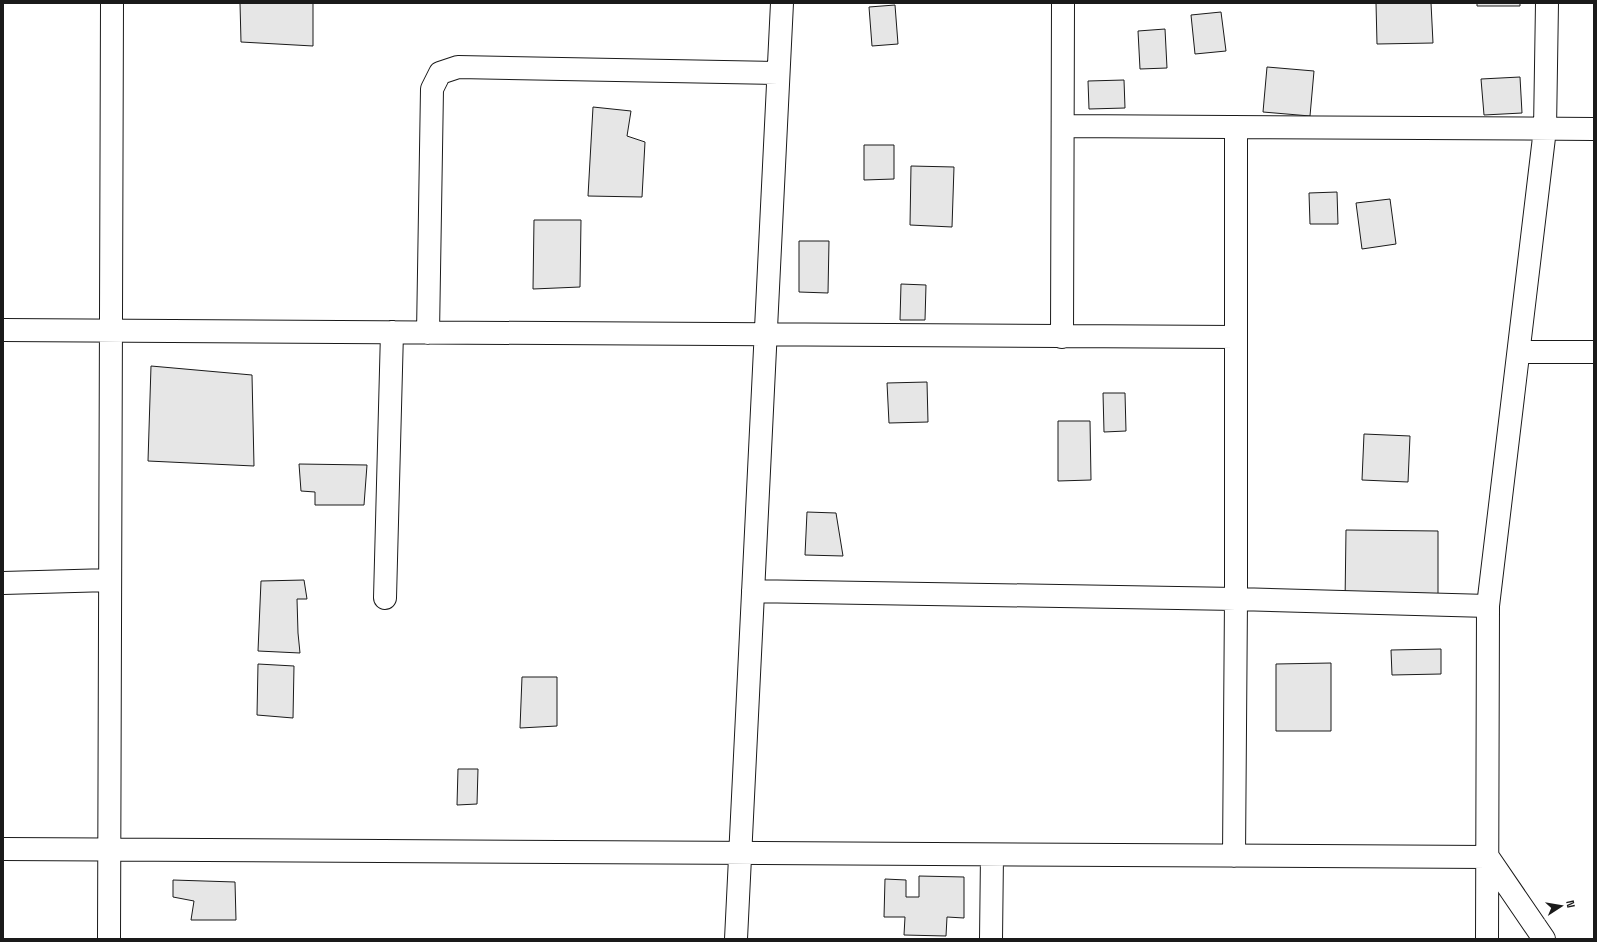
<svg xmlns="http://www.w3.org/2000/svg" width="1597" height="942" font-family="'Space Grotesk',sans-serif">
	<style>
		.building { fill: #e6e6e6; stroke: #1a1a1a }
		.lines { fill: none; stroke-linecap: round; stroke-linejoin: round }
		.minor-casing { stroke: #1a1a1a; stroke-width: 24 }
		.minor { stroke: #fff; stroke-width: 22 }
	</style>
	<rect width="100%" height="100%" fill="#fff"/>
	<!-- building -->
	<path class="building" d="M240,3H313V46L241,42Z
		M1376,3H1431L1433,43L1377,44Z
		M1477,3H1520V6H1477Z
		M895,5L898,44L872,46L869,7Z
		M1221,12L1226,51L1195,54L1191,15Z
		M1165,29L1167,68L1140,69L1138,31Z
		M1267,67L1314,71L1310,116L1263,112Z
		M1520,77L1522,113L1484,115L1481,79Z
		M1124,80L1125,108L1089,109L1088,81Z
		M593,107L631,111L627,136L645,142L642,197L588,196Z
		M864,145H894V179L864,180Z
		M911,166L954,167L952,227L910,225Z
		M1337,192L1338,224H1310L1309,193Z
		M1390,199L1396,244L1362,249L1356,203Z
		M534,220H581L580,287L533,289Z
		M799,241H829L828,293L799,292Z
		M901,284L926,285L925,320H900Z
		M151,366L252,375L254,466L148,461Z
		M927,382L928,422L889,423L887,383Z
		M1103,393H1125L1126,431L1104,432Z
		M1058,421H1090L1091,480L1058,481Z
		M1364,434L1410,436L1408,482L1362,480Z
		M299,464L367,465L364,505H315V492L301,491Z
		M807,512L836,513L843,556L805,555Z
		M1346,530L1438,531V604L1345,603Z
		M304,580L307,599H297L298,633L300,653L258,651L261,581Z
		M1441,649V674L1392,675L1391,650Z
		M1331,663V731H1276V664Z
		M258,664L294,666L293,718L257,715Z
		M522,677H557V726L520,728Z
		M458,769H478L477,804L457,805Z
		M919,876L964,877V918L947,917L946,936L904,935L905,917H884L885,879L906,880V897H919Z
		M173,880L235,882L236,920H191L194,901L173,897Z"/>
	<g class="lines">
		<!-- minor casing -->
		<g class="minor-casing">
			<path id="minor" d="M1063,126L1594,129
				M3,330L1236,337
				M428,333L432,89L440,73L458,67L778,73
				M1062,337L1063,3
				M1519,352H1594
				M3,583L110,580
				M753,591L1236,599L1488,606
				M385,598L392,332
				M3,849L1488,857L1544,939
				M1234,856L1236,599V127
				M109,939L112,3
				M736,939L782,3
				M991,939L992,855
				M1487,939L1488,606L1545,129L1547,3"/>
		</g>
		<!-- minor -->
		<use href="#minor" class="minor"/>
	</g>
	<!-- border -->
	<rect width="1597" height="942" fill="none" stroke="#1a1a1a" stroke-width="8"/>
	<!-- north arrow -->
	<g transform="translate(1561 906) rotate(78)" stroke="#ffffff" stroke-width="3" paint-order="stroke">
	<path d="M0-3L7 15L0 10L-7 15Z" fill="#1a1a1a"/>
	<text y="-6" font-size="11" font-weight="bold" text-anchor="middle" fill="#1a1a1a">N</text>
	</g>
</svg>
